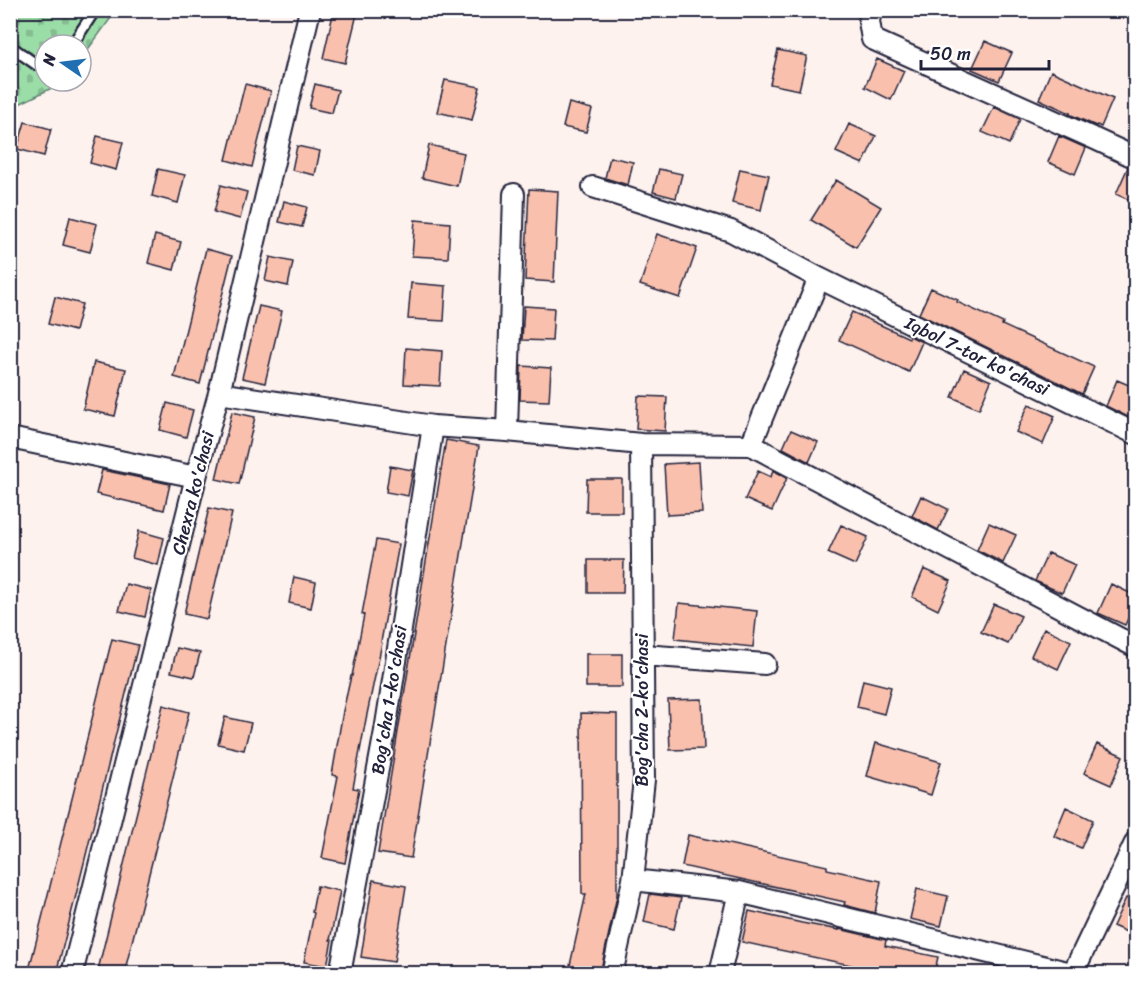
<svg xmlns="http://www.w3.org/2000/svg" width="1146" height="984" font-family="Sriracha,sans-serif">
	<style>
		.cemetery { fill: url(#cemetery-stones); stroke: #5e8071; stroke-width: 1.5 }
		.building { fill: #f9c0ae; stroke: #22223b; stroke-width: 1.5 }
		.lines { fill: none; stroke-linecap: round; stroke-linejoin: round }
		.lane-casing { stroke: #22223b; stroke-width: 14 }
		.street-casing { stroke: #22223b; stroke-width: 24 }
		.lane { stroke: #fff; stroke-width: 9 }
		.street { stroke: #fff; stroke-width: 20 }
		.labels { text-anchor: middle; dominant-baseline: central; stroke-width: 4.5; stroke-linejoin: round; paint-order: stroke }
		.street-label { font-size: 18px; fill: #22223b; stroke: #fff }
	</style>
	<defs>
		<pattern id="cemetery-stones" width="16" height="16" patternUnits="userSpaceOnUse" patternTransform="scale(1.5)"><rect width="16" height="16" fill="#9bdda7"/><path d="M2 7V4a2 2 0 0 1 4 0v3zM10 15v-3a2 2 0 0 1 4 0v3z" fill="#85bd91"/></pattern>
	</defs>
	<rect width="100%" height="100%" fill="#fef2ef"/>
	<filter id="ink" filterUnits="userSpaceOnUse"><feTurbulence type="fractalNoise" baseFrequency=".0167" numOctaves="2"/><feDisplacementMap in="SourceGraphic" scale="12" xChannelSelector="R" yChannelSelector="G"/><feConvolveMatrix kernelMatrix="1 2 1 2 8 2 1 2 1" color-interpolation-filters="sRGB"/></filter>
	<g filter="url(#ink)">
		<!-- cemetery -->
		<path class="cemetery" d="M11,11H116L81,59V45H45V81H66L11,108Z"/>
		<!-- building -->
		<path class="building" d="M334,10H358L345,63L323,58Z
			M985,41L1012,53L999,81L972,69Z
			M778,50L807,56L799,90L770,84Z
			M877,59L904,71L891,100L865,87Z
			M1051,71L1113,99L1101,127L1097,125L1096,126L1069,114L1070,113L1039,99Z
			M445,80L480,87L472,120L437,112Z
			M245,84L271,91L252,167L226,160Z
			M315,84L338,90L332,113L309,108Z
			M569,103L592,109L586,132L563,127Z
			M994,107L1020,119L1009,144L982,132Z
			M25,122L51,129L44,156L17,149Z
			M849,124L876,136L863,164L836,152Z
			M97,136L123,142L116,170L90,163Z
			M1059,136L1086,148L1075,174L1048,162Z
			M429,145L464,153L457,186L422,178Z
			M297,146L320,151L315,175L292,170Z
			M610,157L633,162L628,185L605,178Z
			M1128,167L1136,170V203L1116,194Z
			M158,169L185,175L178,203L152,196Z
			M659,169L682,174L676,198L653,192Z
			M740,169L769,175L761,210L732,203Z
			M836,180L881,207L856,247L811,220Z
			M221,185L247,192L240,219L214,212Z
			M529,189L558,191L554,282L525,280Z
			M284,201L307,207L302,227L279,222Z
			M70,217L97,224L90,252L63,245Z
			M415,220L450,223L448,258L412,256Z
			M657,234L697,248L680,298L640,285Z
			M155,235L181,242L174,270L148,263Z
			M206,249L232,256L200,384L174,377Z
			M270,257L293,262L288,286L265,281Z
			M411,283L446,286L444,321L408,319Z
			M931,288L958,300L957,302L1003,323L1002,325L1094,367L1082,394L919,314Z
			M55,297L82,304L75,331L48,324Z
			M259,306L282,311L265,383L242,378Z
			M524,306L554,308L552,341L522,340Z
			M852,312L909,338L910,336L922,342L909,372L839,340Z
			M406,348L442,351L440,386L404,384Z
			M94,362L126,369L115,416L83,409Z
			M521,366L551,368L549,401L520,400Z
			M964,369L991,381L979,409L952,397Z
			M1117,380L1136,388V411L1132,419L1106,406Z
			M638,396L667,397L665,431L636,429Z
			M167,403L193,410L186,437L160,430Z
			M1029,404L1055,416L1043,444L1016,432Z
			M232,412L255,417L239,484L216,479Z
			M791,430L818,442L809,462L783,448Z
			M446,440L479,446L411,858L378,853Z
			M699,462L702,513L667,515L664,464Z
			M390,466L413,470L408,496L386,492Z
			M102,470L170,484L164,510L96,494Z
			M773,470L787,478L772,511L745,499L758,471L771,477Z
			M587,479H622V512H586Z
			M921,496L948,509L938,530L912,516Z
			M209,508L232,513L207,619L184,614Z
			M989,523L1016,535L1003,563L977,550Z
			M841,525L868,537L855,565L828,553Z
			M139,531L164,538L158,565L132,558Z
			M376,540L399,544L381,642L382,643L366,719L353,788L359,789L345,863L322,858L338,776L332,775L343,711L351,676H352L364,615L362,614Z
			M1048,553L1075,565L1062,593L1035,581Z
			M588,560H624L623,593H588Z
			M924,569L951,581L938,610L912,597Z
			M294,577L316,582L311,608L289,603Z
			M126,584L151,590L145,617L119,611Z
			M1111,584L1136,596V601L1125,625L1098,613Z
			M679,603L757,611L753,647L675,639Z
			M994,604L1021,616L1008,644L981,632Z
			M1044,628L1071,641L1058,669L1031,656Z
			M112,639L138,645L80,879L56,974H28Z
			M177,648L200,653L194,677L171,672Z
			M586,654H622V687H586Z
			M863,680L891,687L884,714L857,707Z
			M702,699L704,749L670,750L668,700Z
			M163,705L189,712L156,846L124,974H97Z
			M581,713L617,714V896L600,974H568L586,894H582Z
			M225,717L251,723L244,750L218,744Z
			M876,743L941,762L931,795L867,776Z
			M1097,744L1123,756L1111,785L1084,773Z
			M1066,807L1093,820L1081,848L1054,836Z
			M688,835L827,866V869L881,881L875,913L844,905L845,902L682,866Z
			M373,880L406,886L394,962L361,957Z
			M317,886L340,891L330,940H332L327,966L304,962L314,913L312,912Z
			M917,889L948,896L941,926L910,919Z
			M650,894L681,898L674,929L644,922Z
			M1126,898L1136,902V936L1113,926Z
			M749,911L802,923L839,930V929L886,940L885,946L938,957L934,974H893L742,942Z"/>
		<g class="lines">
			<!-- lane casing -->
			<g class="lane-casing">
				<path id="lane" d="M72,45L95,10
					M10,46L37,65L45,64"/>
			</g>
			<!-- street casing -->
			<g class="street-casing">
				<path id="street" d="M871,10L869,21L872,39L1095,139L1136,158
					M593,187L731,231L819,278L1136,434
					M219,393L433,426L507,431L641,444L751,445L1136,647
					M507,431L514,194
					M10,438L196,477
					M751,445L819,278
					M643,655L765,664
					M633,880L739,892L1075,974
					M1073,973L1136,841
					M72,974L196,477L219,393L310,10
					M340,974L385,731L433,426
					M612,974L633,880L644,780L641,444
					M720,974L739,892"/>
			</g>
			<!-- lane -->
			<use href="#lane" class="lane"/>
			<!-- street -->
			<use href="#street" class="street"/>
		</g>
	</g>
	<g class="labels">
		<!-- street labels -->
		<g class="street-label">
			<text transform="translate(977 356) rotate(26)">Iqbol 7-tor ko'chasi</text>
			<text transform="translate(193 493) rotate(-76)">Chexra ko'chasi</text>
			<text transform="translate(389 700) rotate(-81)">Bog'cha 1-ko'chasi</text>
			<text transform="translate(642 710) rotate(-90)">Bog'cha 2-ko'chasi</text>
		</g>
	</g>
	<!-- margin -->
	<rect width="1146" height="984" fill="none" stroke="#fff" stroke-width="36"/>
	<rect x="18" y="18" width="1110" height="948" fill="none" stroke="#22223b" stroke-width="2" filter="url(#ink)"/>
	<!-- north arrow -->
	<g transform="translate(63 63) rotate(284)"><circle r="28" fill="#ffffff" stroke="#a7a7b1" stroke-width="1.5"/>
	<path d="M0-4.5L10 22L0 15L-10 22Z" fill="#1f6fb2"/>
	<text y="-9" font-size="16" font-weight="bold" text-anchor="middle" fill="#22223b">N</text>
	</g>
	<!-- scale -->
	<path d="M921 60v9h128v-9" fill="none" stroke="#22223b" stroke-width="3"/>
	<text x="930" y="60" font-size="18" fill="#22223b" stroke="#ffffff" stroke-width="4.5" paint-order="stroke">50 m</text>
</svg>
